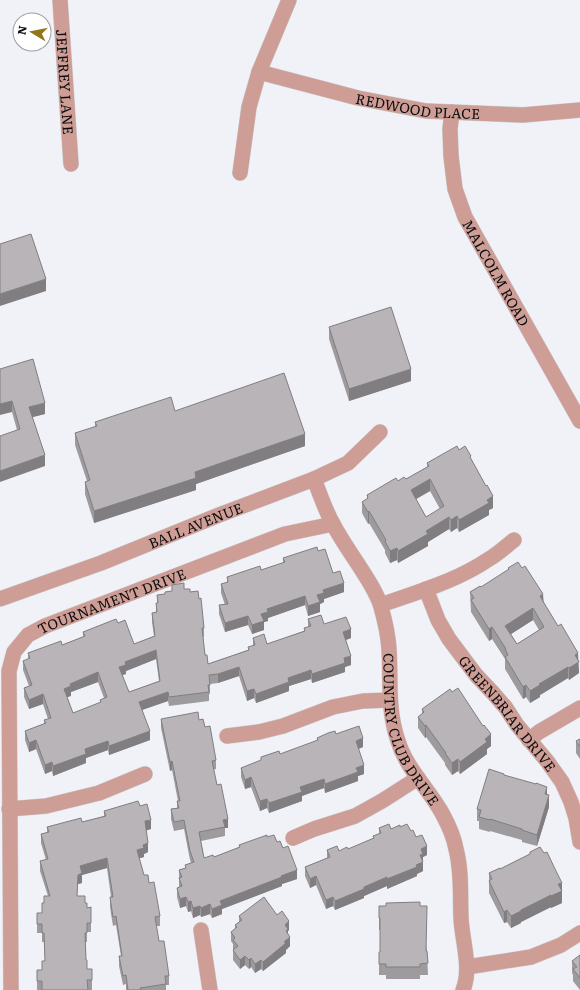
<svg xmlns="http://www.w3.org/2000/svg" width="580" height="990" font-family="Literata,serif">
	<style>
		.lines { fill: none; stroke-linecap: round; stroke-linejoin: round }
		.street-casing { stroke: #cccdd2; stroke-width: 16 }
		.street { stroke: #ce9d95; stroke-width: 15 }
		.wall { fill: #9e9b9e; fill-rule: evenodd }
		.shaded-wall { fill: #817e81 }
		.building { fill: #b8b4b8; stroke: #817e81; fill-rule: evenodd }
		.labels { text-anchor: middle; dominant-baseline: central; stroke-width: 3; stroke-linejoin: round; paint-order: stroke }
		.street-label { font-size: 14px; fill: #0c0d0e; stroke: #fff }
	</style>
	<rect width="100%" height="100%" fill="#f0f2f7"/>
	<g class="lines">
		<!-- street casing -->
		<g class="street-casing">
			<g id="street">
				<path id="s1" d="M60,0L71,164"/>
				<path id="s2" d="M259,72L358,98L426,111L523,115L580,110"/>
				<path id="s3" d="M452,112L450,129L451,156L455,189L465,217L580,421"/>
				<path d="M240,173L249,107L259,72L289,0"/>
				<path id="s4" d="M314,479C320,494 325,510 333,524C344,545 359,564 371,585C375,592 379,599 381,607C385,621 388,634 389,649C391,681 387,709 398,741C406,768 428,788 442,813C448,824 454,837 456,849C462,872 460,895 461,918C462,941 472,968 463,990"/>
				<path id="s5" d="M426,589L438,620L449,639L476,675L493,693L506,708L517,725L547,761L562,782L571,802L576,818L580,842"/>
				<path id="s6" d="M0,599L101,563L219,515L314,479L348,463L380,432"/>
				<path d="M381,605C417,592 457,581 489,559C498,554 505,547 514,540"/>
				<path d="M227,736L259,732L283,726L333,707L363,701L390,700"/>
				<path d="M529,740L539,732L580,708"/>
				<path d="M9,809L46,806L99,793L145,774"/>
				<path d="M293,838L314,829L355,816L382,801L418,778"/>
				<path d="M201,930L210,990"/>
				<path d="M467,967L531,957L561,945L580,933"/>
				<path id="s7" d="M11,990L9,671L14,652L28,635L45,626L285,534L333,524"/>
			</g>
		</g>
		<!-- street -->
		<use href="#street" class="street"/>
	</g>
	<!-- wall -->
	<path class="wall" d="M329,327L411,381L349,401L329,339Z
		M0,369L45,414L32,417L45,466L17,430Z
		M175,411L305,446L196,484V490L94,523L85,494V482L87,481L75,445V433L95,427V422Z
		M459,450L471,459L493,508L489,510V515L459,532L457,528L451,532L449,529L428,542V546L398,563L397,560L390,563L385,553V550L369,523L368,524L362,513V502L367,499V495L398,481L406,479L427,467V463ZM430,491L440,509L426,517L416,499Z
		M318,551L333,573L344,592L324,599V602L320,604V612L308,616L305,605L268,618V621L264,622V630L252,634L248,625L225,632L219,614V605H225L221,593V584L227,582V577L261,570L283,563V558Z
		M508,568H522L543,594L544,603L578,661L579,673L569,680L568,678L540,695V697L530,703L526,697L523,699L505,669V659L492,639L489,641L471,612L470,592L481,587L508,570ZM533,620L539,630L517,644L511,634Z
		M172,585L190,592L199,599L204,628V637H203L205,655L208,664L248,650V647L253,646V638L267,644L304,631V628L308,627V619L324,624L351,638L346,640L351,665L345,667V672L312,683L311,679L289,686V691L256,703L254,698L247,701L239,676L218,683L210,684V694H209V701L169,706L168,701L142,710L150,740L109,755L108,750L86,758V763L53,776L52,771L45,774L36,749L29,752L25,740V731L44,724V720L48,719L43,704L29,709L24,697V688L29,686L23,670V661L28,659V653L62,645L83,637V632L118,623L134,644L154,636L152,622V613L156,612V603H157V595H165V592L172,591ZM156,659L159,681L129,692L122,675L126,674V671ZM98,682L104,698L100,700V703L73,713L67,697L71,696V692Z
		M422,709L491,746L487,749V754L460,774L458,771L452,775L445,765V763L426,737L425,738L418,728V717L422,714Z
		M161,719L199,720L205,727L216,760V769L213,770L228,828H225V836L201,841L204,858L214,857L239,847V845L267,837L277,842L283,848L297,879L282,884V886L222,909V914L212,918L210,914L201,917L200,915L193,918L191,911L188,912L186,906L180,908L177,897V888L179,887V870L185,868V865L191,863L190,860L184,829L174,831L171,819V809L177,808V801H178L172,770L170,771L161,728Z
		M336,734L363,747L358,749L364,774L358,776V781L325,793L324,788L312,792L302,796V801L269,813L267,808L260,811L251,787L245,789L241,777V768L261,761V757L280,754L317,741V738Z
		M580,739V759L576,753V741Z
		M504,775L547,794L549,807L537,846L522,842V840L490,831V832L479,829V821H477V809Z
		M140,806L151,829L146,830L148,852L144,854V857L139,858L144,875L149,883L160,916V926H156L159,941L169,976V985H166V990H126V984L123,985L119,966V956H121L116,925L113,926L111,914L110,906V897H111L107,868L82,875V883L78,884L77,896L85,903L87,908L91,907V932H87V942H85L86,960L87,969L92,980V990H37V970H42L45,961L44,942H42V933H37V913H42L44,903L48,896L40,871V861L46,860L41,843V834L47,833V827L82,822L104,816V811Z
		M400,827L411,831L416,837L427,855L423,857V871L417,874V876L387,889V886L364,896V898L335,910L333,906L326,909L316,885L310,888L305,876V867L327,858V850L339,851L348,849L373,839V836L379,834V828L391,829Z
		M530,852L562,903L551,908V907L521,922V923L511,928L507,922L504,923L489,893V873L500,869L530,854Z
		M379,906H420L427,951L428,975H420V979H386V975H379V952H380V930H379Z
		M239,916L289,930L288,931V934L290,946L286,950V953L263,971L261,969L255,973L251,967L249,969L245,965L240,969L233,960V944L231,941V932L235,929V925L239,922Z
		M580,955V990L573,981V975L572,973V961Z"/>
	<!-- shaded-wall -->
	<path class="shaded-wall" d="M46,279V291L0,306V294Z
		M411,369V381L349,401V389Z
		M12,401V412L0,415V404Z
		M45,403V414L29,418V407Z
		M305,434V446L196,484V490L94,523V511L195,472Z
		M45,455V466L0,482V471Z
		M430,479V491L411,502V490Z
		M493,496V508L489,510V515L459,532V520L487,500Z
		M369,511V523L368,524V512Z
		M457,516V528L451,532V520Z
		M449,517V529L428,542V546L398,563V551L426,531Z
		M397,548V560L390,563V551Z
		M344,583V592L324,599V602L320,604V612L308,616V606L317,595L323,590Z
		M543,594V606L540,596Z
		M305,596V605L268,618V621L264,622V630L252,634V625L261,614L267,609Z
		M533,608V620L505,638V626Z
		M248,616V625L225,632V623Z
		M492,627V639L489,641V629Z
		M351,629V638L343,641V632Z
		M156,650V659L126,671V674L119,676V667L125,662Z
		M578,653L579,673L569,680V668L575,655Z
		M351,656V665L345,667V672L312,683V674L344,658Z
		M239,667V676L218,683V674Z
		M568,667V678L540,695V697L530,703V691L539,684Z
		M311,670V679L289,686V691L256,703V694L288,678Z
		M98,672V682L71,692V696L64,698V689L70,684Z
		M526,685V697L523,699V687Z
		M254,689V698L247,701V691Z
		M168,692V701L139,711V702Z
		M43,694V704L29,709V700Z
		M426,725V737L425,738V726Z
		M150,731V740L109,755V746Z
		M491,734V746L487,749V754L460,774V762L485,739Z
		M363,738V747L356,750V741Z
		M36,740V749L29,752V743Z
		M108,741V750L86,758V763L53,776V766L85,749Z
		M458,759V771L452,775V763Z
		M172,761V770L170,771V762Z
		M52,762V771L45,774V765Z
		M364,765V774L358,776V781L325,793V784L356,768Z
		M251,777V787L245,789V780Z
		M324,779V788L302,796V801L269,813V803L300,787Z
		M547,787V798L545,794Z
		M549,795V807L537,846V835Z
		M267,799V808L260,811V801Z
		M228,819V828H225L223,820Z
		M151,820V829L145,831V821Z
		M148,843V852L144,854V857L137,859V850L143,845Z
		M427,846V855L423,857V871L417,874V876L387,889V886L364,896V898L335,910V901L364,887L416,865L421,849Z
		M107,858V868L82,875V883L78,884V875L80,866Z
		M297,870V879L282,884V886L222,909V914L212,918V909L220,901L281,876Z
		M316,876V885L310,888V879Z
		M562,883V903L551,908V896L558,884Z
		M551,895V907L521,922V923L511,928V916L521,910Z
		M186,897V906L180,908V899Z
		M333,897V906L326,909V900Z
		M191,901V911L188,912V902Z
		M210,904V914L201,917V908Z
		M200,906V915L193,918V908Z
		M507,910V922L504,923V912Z
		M289,921V930L288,931V938L286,940L285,925Z
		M290,937V946L286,950V953L263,971V962L284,942Z
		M245,956V965L240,969V960Z
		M251,958V967L249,969V960Z
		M261,960V969L255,973V964Z"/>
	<!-- building -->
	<path class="building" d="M31,234L46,279L0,294V244Z
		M391,307L411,369L349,389L329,327Z
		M33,359L45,403L29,407L45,455L0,471V436L20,429L12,401L0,404V369Z
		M284,373L305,434L195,472L196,478L94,511L85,482L90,480L75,433L97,426L95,422L171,397L175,411Z
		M457,446L459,450L465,446L471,456L470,457L486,486L487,485L493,496L487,500L489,503L459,520L457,516L451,520L449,517L426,531L428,534L398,551L397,548L390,551L385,541L386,540L369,511L368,512L362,502L368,498L367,495L396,478L398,481L404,477L406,479L429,466L427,463ZM430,479L444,506L426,517L411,490Z
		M317,547L318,551L325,549L333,573L340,571L344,583L323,590L324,593L317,595L320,602L308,606L305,596L267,609L268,612L261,614L264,621L252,625L248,616L225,623L219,605L228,604L221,584L228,582L227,577L260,566L261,570L285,562L283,558Z
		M518,562L522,568L525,566L543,594L540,596L544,603L558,626L561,624L578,653L575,655L579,662L569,668L568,667L539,684L540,685L530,691L526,685L523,687L505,657L508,655L505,649H506L492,627L489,629L471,600L474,598L470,592L480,586L481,587L509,569L508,568ZM533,608L544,627L517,644L505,626Z
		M184,583V589H190V592L198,591L199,599L201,598L204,628H202L205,655H207L208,664L249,650L248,647L255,645L253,638L264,634L267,644L305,631L304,628L311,626L308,619L321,615L324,624L346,617L351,629L343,632L351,656L344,658L345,663L312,674L311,670L288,678L289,682L256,694L254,689L247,691L239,667L218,674L209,675L210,685H208L209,692L169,697L168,692L139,702L150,731L109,746L108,741L85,749L86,754L53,766L52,762L45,765L36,740L29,743L25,731L46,723L44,720L51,718L43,694L29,700L24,688L32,685L23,661L30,658L28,653L61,641L62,645L75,640L85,636L83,632L116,619L118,623L125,620L134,644L155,636L152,613L157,612L156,603H158L157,595L165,594V592L172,591V585ZM156,650L160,681L129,692L119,667L126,665L125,662ZM98,672L107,697L100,700L101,702L73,713L64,689L71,686L70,684Z
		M458,688L483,726L484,725L491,734L485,739L487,742L460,762L458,759L452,763L445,753H446L426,725L425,726L418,717L424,712L422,709L450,689L452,692Z
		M198,712L199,720L203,719L205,727L210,726L216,760L212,761L217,785L221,784L228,819L223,820L225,827L199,832L204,858L213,855L214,857L240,847L239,845L267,835V837L274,835L277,842L280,841L283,848L288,846L297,870L281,876L282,877L220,901L222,905L212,909L210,904L201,908L200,906L193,908L191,901L188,902L186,897L180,899L177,888L182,886L179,878L182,877L179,870L186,868L185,865L194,862L190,851L184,820L174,822L171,809L179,808L177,801H180L172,761L170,762L161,719Z
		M359,726L363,738L356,741L364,765L356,768L358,772L325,784L324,779L300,787L302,792L269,803L267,799L260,801L251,777L245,780L241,768L261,760V757L279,751L280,754L318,740L317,738L328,733L335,731L336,734Z
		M580,739V747L576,741Z
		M489,769L504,774V775L536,784V783L547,787L545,794L549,795L537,835L522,830V829L490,819V820L479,817L481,810L477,809Z
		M138,801L140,806L147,804L151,820L145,821L148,843L143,845L144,848L137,850L144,875H148L149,883L154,882L160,916L155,917L159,941H164L169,976H165L166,984L140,988L141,990H128L126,975L123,976L119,956H122L116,916L113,917L111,904L110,897H113L107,858L80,866L82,873L78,875L77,896H85V903H87V908L91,907V923H87V933H85L86,960H87V969H92V980H87L88,990H42V981H37V970H42V961H45L44,933H42V924H37V913H42V903H44V896H50L40,861L48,859L41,834L49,832L47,827L81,818L82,822L106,816L104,811Z
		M389,824L391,829L400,825V827L407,824L411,831L413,830L416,837L422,835L427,846L421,849L423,854L420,855L423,862L416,865L417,867L387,879V877L364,887V889L335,901L333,897L326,900L316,876L310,879L305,867L330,857L327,850L337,846L339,851L347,847L348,849L374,838L373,836L381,833L379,828Z
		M540,847L544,853L547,852L556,871L562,883L558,884L562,891L551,896V895L521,910V911L511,916L507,910L504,912L489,881L492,879L489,873L500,868V869L530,854V852Z
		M264,897L277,915L282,911L289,921L285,925L288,929L286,931L290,937L284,942L286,943L263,962L261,960L255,964L251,958L249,960L245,956L240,960L233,950L238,946L233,940L235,938L231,932L237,927L235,925L242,920L239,916Z
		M420,902V906H427L426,951H427L428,963L420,964V967H386V964H379V952H380V918H379V906H386V903Z
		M580,955V978L573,969L577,967L572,961Z"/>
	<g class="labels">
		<!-- street labels -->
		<g class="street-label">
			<text stroke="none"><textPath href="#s1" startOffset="82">JEFFREY LANE</textPath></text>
			<text stroke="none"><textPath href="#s2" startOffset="163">REDWOOD PLACE</textPath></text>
			<text stroke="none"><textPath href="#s3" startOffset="171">MALCOLM ROAD</textPath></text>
			<text stroke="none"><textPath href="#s6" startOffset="209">BALL AVENUE</textPath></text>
			<text stroke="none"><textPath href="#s7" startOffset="451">TOURNAMENT DRIVE</textPath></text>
			<text stroke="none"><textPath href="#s5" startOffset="150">GREENBRIAR DRIVE</textPath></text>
			<text stroke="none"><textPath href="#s4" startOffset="273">COUNTRY CLUB DRIVE</textPath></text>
		</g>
	</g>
	<!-- north arrow -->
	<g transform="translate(32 32) rotate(280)"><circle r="19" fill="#ffffff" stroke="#9e9e9f"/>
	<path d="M0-3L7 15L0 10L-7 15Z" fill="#92761c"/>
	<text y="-6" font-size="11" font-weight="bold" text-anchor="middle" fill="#0c0d0e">N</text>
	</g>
</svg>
